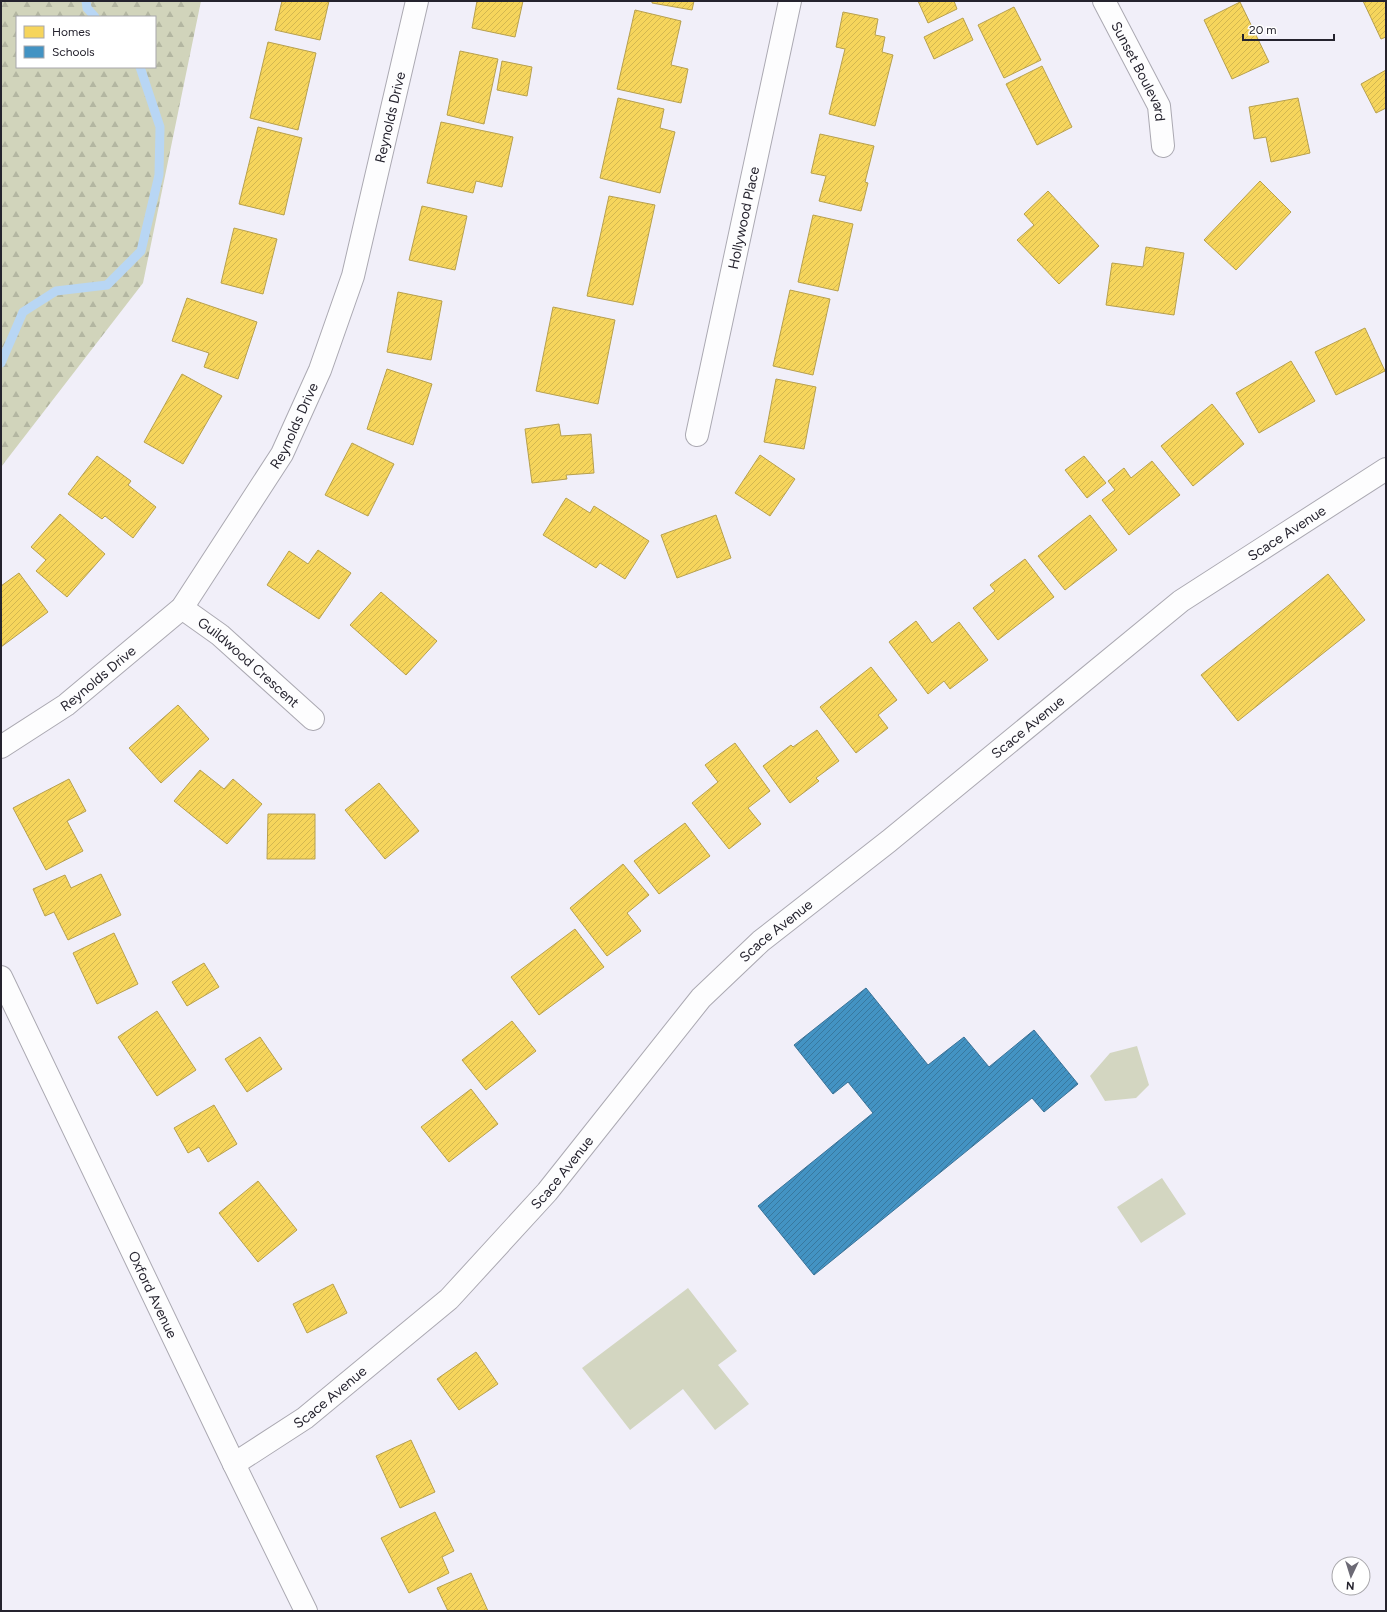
<svg xmlns="http://www.w3.org/2000/svg" width="1387" height="1612" font-family="Figtree,sans-serif">
	<style>
		.green { fill: #d3d6c1 }
		.forest { fill: url(#forest-firs); fill-rule: evenodd }
		.homes { fill: url(#homes-hatch); stroke: #b7a04e }
		.schools { fill: url(#schools-hatch); stroke: #3a7196 }
		.lines { fill: none; stroke-linecap: round; stroke-linejoin: round }
		.stream { stroke: #b8d6f4; stroke-width: 9 }
		.minor-casing { stroke: #aba9b2; stroke-width: 24 }
		.tertiary-casing { stroke: #aba9b2; stroke-width: 24 }
		.minor { stroke: #fdfdfe; stroke-width: 22 }
		.tertiary { stroke: #fdfdfe; stroke-width: 22 }
		.labels { text-anchor: middle; dominant-baseline: central; stroke-width: 4; stroke-linejoin: round; paint-order: stroke }
		.street-label { font-size: 14px; fill: #25232e; stroke: #fff }
	</style>
	<defs>
		<pattern id="forest-firs" width="22" height="20" patternUnits="userSpaceOnUse"><rect width="22" height="20" fill="#d1d4bb"/><path d="M5 1l3.5 6h-7zM16 11l3.5 6h-7z" fill="#b3b6a1"/></pattern>
		<pattern id="homes-hatch" width="6" height="6" patternUnits="userSpaceOnUse"><rect width="6" height="6" fill="#f6d55c"/><path d="M-1 1l2-2M0 6l6-6M5 7l2-2" fill="none" stroke="#d3b750"/></pattern>
		<pattern id="schools-hatch" width="6" height="6" patternUnits="userSpaceOnUse"><rect width="6" height="6" fill="#4393c3"/><path d="M-1 1l2-2M0 6l6-6M5 7l2-2" fill="none" stroke="#38789f"/></pattern>
	</defs>
	<rect width="100%" height="100%" fill="#f1eff9"/>
	<!-- green -->
	<path class="green" d="M1137,1046L1149,1085L1136,1098L1105,1101L1090,1076L1110,1053Z
		M1162,1178L1186,1214L1141,1243L1117,1207Z
		M688,1288L737,1351L718,1365L749,1404L715,1430L683,1389L630,1430L582,1368Z"/>
	<!-- forest -->
	<path class="forest" d="M1,1H201L143,283L1,467ZM17,17H155V67H17Z"/>
	<!-- homes -->
	<path class="homes" d="M282,1H329L320,40L275,30Z
		M477,1H523L515,37L472,28Z
		M652,1H694L692,10L652,3Z
		M918,1H954L957,9L928,23Z
		M1363,1H1386V37L1381,39Z
		M1240,2L1269,62L1232,79L1204,20Z
		M1014,7L1041,60L1004,78L978,25Z
		M635,10L681,21L671,65L688,69L681,103L617,89Z
		M843,12L878,19L875,35L885,37L882,52L893,55L875,126L829,114L845,49L836,47Z
		M963,18L973,40L934,59L924,37Z
		M268,42L316,53L298,130L250,118Z
		M460,51L498,59L484,124L447,115Z
		M502,61L532,67L527,96L497,90Z
		M1042,66L1072,127L1037,145L1006,84Z
		M1386,70V108L1376,113L1361,84Z
		M618,98L664,109L660,128L675,132L660,193L600,178Z
		M1298,98L1310,153L1271,162L1266,137L1254,139L1249,107Z
		M441,122L513,137L502,187L476,181L473,193L427,183Z
		M258,127L302,138L284,215L239,204Z
		M820,134L874,146L865,182L868,183L861,211L819,201L826,176L811,173Z
		M1260,181L1291,212L1236,270L1204,240Z
		M1048,191L1099,246L1059,284L1017,240L1034,225L1024,214Z
		M609,196L655,205L633,305L587,296Z
		M422,206L467,216L455,270L409,260Z
		M813,215L853,224L838,291L798,282Z
		M234,228L277,239L263,294L221,283Z
		M1146,247L1184,253L1174,315L1106,305L1112,263L1143,267Z
		M790,290L830,299L813,375L773,366Z
		M398,292L442,301L431,360L387,352Z
		M187,298L257,322L238,379L204,367L209,353L172,341Z
		M553,307L615,320L598,404L536,391Z
		M1365,328L1385,371L1336,395L1315,352Z
		M1291,361L1315,401L1259,433L1236,393Z
		M387,369L432,384L413,445L367,429Z
		M182,374L222,396L183,464L144,442Z
		M776,379L816,387L804,449L764,442Z
		M1212,404L1244,444L1193,486L1161,446Z
		M559,424L561,436L591,434L594,473L566,475L567,479L532,483L525,429Z
		M352,443L394,464L368,516L325,495Z
		M760,455L795,479L770,516L735,493Z
		M97,456L131,481L128,485L156,507L133,538L105,516L102,519L68,494Z
		M1084,456L1106,483L1087,498L1065,470Z
		M1152,461L1180,495L1129,535L1102,500L1115,490L1108,481L1124,468L1131,478Z
		M566,498L590,513L594,506L649,541L625,579L600,563L596,568L543,535Z
		M60,514L105,554L67,597L36,571L46,560L31,547Z
		M716,515L731,558L677,578L661,535Z
		M1090,515L1117,550L1065,590L1038,556Z
		M318,550L351,573L319,619L267,585L289,551L308,564Z
		M1025,559L1054,597L998,640L973,608L995,591L990,585Z
		M19,573L48,612L1,647V586Z
		M1328,574L1365,620L1238,721L1201,675Z
		M381,592L437,641L406,675L350,625Z
		M916,621L932,643L959,622L988,660L950,689L944,681L928,694L889,642Z
		M871,667L897,700L878,715L888,728L856,753L820,707Z
		M178,705L209,739L161,783L129,748Z
		M817,730L839,761L816,778L819,781L790,803L763,766L791,745L793,747Z
		M735,743L770,791L748,808L761,824L729,849L692,803L718,782L705,765Z
		M200,770L224,789L233,779L262,804L227,844L174,801Z
		M69,779L86,811L67,821L83,851L46,870L13,808Z
		M379,783L419,831L385,859L345,810Z
		M268,814H315V859H267Z
		M685,823L710,856L659,894L634,861Z
		M623,864L649,895L627,913L641,931L607,956L570,908Z
		M101,874L121,915L68,940L54,912L45,916L33,889L65,875L71,888Z
		M575,929L604,967L539,1015L511,977Z
		M114,933L138,984L97,1004L73,953Z
		M204,963L219,987L187,1006L172,982Z
		M157,1011L196,1070L157,1096L118,1037Z
		M512,1021L536,1051L486,1090L462,1060Z
		M260,1037L282,1069L247,1092L225,1059Z
		M471,1089L498,1124L449,1162L421,1127Z
		M214,1105L237,1144L208,1162L199,1147L188,1153L174,1128Z
		M258,1181L297,1230L258,1262L219,1213Z
		M333,1284L347,1313L307,1333L293,1304Z
		M476,1352L498,1384L459,1410L437,1379Z
		M411,1440L435,1492L400,1508L376,1456Z
		M435,1512L454,1551L442,1557L449,1573L409,1593L381,1538Z
		M471,1573L488,1611H448L437,1588Z"/>
	<!-- schools -->
	<path class="schools" d="M866,988L928,1065L964,1037L989,1067L1034,1030L1078,1084L1044,1112L1032,1098L814,1275L758,1206L873,1113L848,1082L833,1094L794,1045Z"/>
	<g class="lines">
		<!-- stream -->
		<path class="stream" d="M86,1L87,8L95,17
			M1,363L23,312L56,291L107,285L141,251L159,175L160,127L140,67"/>
		<!-- minor casing -->
		<g class="minor-casing">
			<g id="minor">
				<path id="s1" d="M1104,1L1159,106L1163,146"/>
				<path id="s2" d="M697,435L790,1"/>
				<path id="s3" d="M182,608L220,635L313,719"/>
				<path id="s4" d="M1,977L234,1464L306,1611"/>
				<path id="s5" d="M234,1464L305,1418L449,1299L547,1192L701,998L761,941L889,841L1181,601L1386,469"/>
			</g>
		</g>
		<!-- tertiary casing -->
		<g class="tertiary-casing">
			<g id="tertiary">
				<path id="s6" d="M1,747L66,705L182,608L282,454L320,370L353,276L417,1"/>
			</g>
		</g>
		<!-- minor -->
		<use href="#minor" class="minor"/>
		<!-- tertiary -->
		<use href="#tertiary" class="tertiary"/>
	</g>
	<g class="labels">
		<!-- street labels -->
		<g class="street-label">
			<text stroke="none"><textPath href="#s1" startOffset="79">Sunset Boulevard</textPath></text>
			<text stroke="none"><textPath href="#s6" startOffset="767">Reynolds Drive</textPath></text>
			<text stroke="none"><textPath href="#s2" startOffset="222">Hollywood Place</textPath></text>
			<text stroke="none"><textPath href="#s6" startOffset="443">Reynolds Drive</textPath></text>
			<text stroke="none"><textPath href="#s5" startOffset="1413">Scace Avenue</textPath></text>
			<text stroke="none"><textPath href="#s3" startOffset="86">Guildwood Crescent</textPath></text>
			<text stroke="none"><textPath href="#s6" startOffset="119">Reynolds Drive</textPath></text>
			<text stroke="none"><textPath href="#s5" startOffset="1089">Scace Avenue</textPath></text>
			<text stroke="none"><textPath href="#s5" startOffset="765">Scace Avenue</textPath></text>
			<text stroke="none"><textPath href="#s5" startOffset="441">Scace Avenue</textPath></text>
			<text stroke="none"><textPath href="#s4" startOffset="352">Oxford Avenue</textPath></text>
			<text stroke="none"><textPath href="#s5" startOffset="117">Scace Avenue</textPath></text>
		</g>
	</g>
	<!-- border -->
	<rect width="1387" height="1612" fill="none" stroke="#25232e" stroke-width="4"/>
	<!-- legend -->
	<rect x="16" y="16" width="140" height="52" fill="#ffffff" stroke="#a8a7ab"/>
	<rect x="24" y="26" width="20" height="12" fill="#f6d55c" stroke="#a8a7ab"/>
	<text x="52" y="36" font-size="12" fill="#25232e">Homes</text>
	<rect x="24" y="46" width="20" height="12" fill="#4393c3" stroke="#a8a7ab"/>
	<text x="52" y="56" font-size="12" fill="#25232e">Schools</text>
	<!-- north arrow -->
	<g transform="translate(1351 1576) rotate(184)"><circle r="19" fill="#ffffff" stroke="#a8a7ab"/>
	<path d="M0-3L7 15L0 10L-7 15Z" fill="#6c6a75"/>
	<text y="-6" font-size="11" font-weight="bold" text-anchor="middle" fill="#25232e">N</text>
	</g>
	<!-- scale -->
	<path d="M1243 34v6h91v-6" fill="none" stroke="#25232e" stroke-width="2"/>
	<text x="1249" y="34" font-size="12" fill="#25232e" stroke="#ffffff" stroke-width="3" paint-order="stroke">20 m</text>
</svg>
